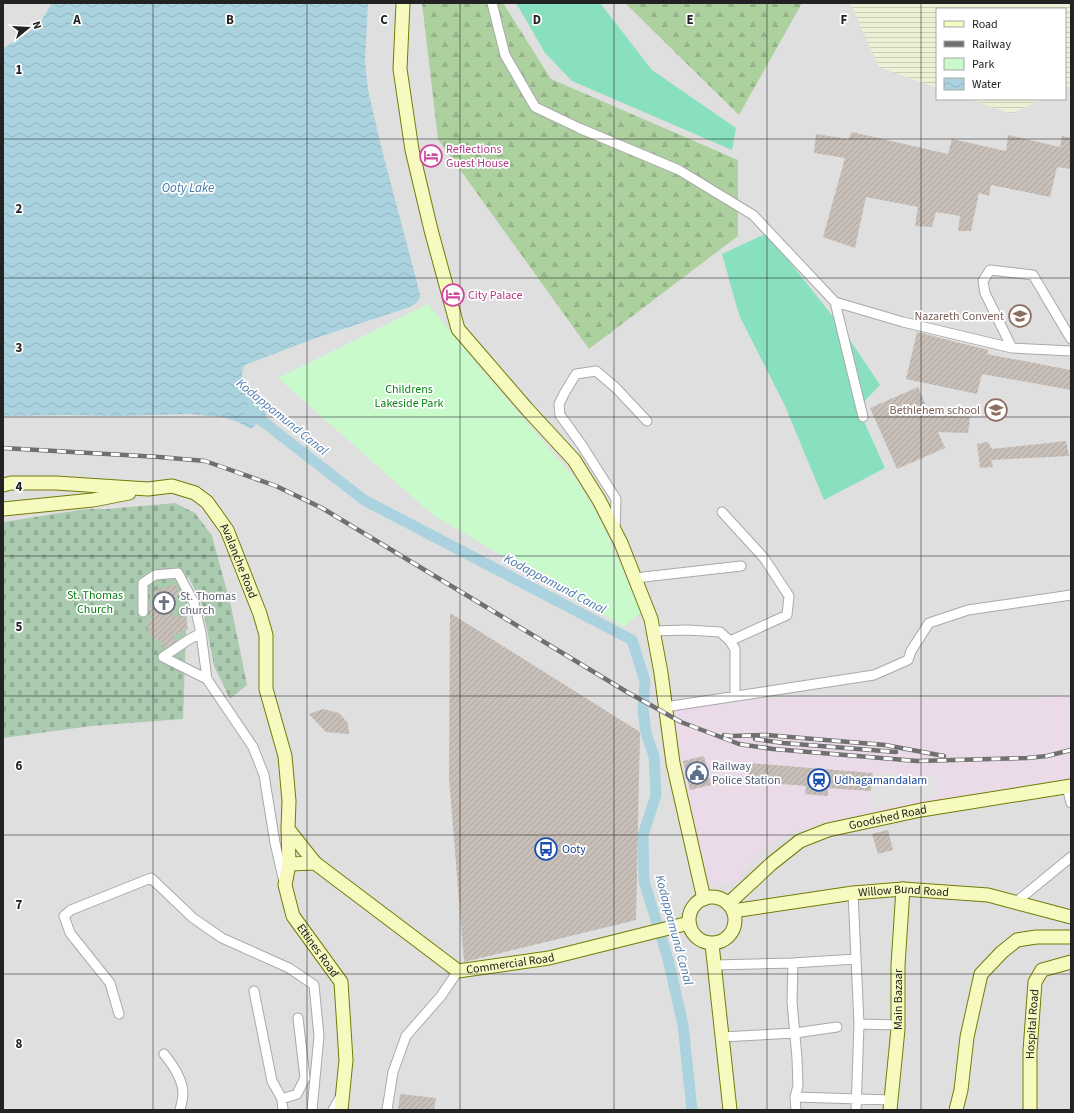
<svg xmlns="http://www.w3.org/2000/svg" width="1074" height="1113" font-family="'Source Sans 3',sans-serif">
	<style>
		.residential { fill: #e0dfdf; fill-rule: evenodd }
		.railway { fill: #ebdbe8 }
		.farmland { fill: url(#farmland-rules) }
		.forest { fill: url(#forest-firs) }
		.cemetery { fill: url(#cemetery-stones) }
		.park { fill: #c8facc }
		.pitch { fill: #88e0be }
		.parking { fill: #e2e2e2 }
		.water { fill: url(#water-waves) }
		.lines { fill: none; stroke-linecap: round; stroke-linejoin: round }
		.canal { stroke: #aad3df; stroke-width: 11 }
		.building { fill: url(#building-hatch) }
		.street-casing { stroke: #a9a9a9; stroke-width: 11 }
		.secondary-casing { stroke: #707d05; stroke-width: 15 }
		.street { stroke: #fff; stroke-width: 9 }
		.secondary { stroke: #f7fabf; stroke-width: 13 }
		.rail-casing { stroke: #707070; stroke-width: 4.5 }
		.rail { stroke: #fff; stroke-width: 3; stroke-dasharray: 9; stroke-linecap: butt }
		.grid { fill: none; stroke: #222; stroke-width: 1; stroke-opacity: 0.55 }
		.labels { text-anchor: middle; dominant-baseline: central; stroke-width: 3.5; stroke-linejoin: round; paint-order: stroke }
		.hotel-label { font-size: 12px; fill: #b23c85; stroke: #fff; text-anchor: start }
		.education-label { font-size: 12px; fill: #785e54; stroke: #fff; text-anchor: end }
		.park-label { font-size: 12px; fill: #0c8416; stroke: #fff }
		.street-label { font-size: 12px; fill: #222; stroke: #fff }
		.worship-label { font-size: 12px; fill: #5b616d; stroke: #fff; text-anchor: start }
		.service-label { font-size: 12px; fill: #4e5e75; stroke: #fff; text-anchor: start }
		.transit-label { font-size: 12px; fill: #164399; stroke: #fff; text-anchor: start }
		.water-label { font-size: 13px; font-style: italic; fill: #4a7aab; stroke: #fff }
		.grid-label { font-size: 13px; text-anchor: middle; font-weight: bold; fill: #222; stroke: #fff; stroke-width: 3.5; stroke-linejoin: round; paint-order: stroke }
	</style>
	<defs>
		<pattern id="farmland-rules" width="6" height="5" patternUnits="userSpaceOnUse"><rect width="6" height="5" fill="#eef0d5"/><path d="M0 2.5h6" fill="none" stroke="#ccceb7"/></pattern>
		<pattern id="forest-firs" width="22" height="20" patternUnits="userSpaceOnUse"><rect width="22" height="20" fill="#add19e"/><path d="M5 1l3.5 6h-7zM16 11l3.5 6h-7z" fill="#95b388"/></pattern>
		<pattern id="cemetery-stones" width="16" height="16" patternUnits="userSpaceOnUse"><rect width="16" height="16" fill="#aacbaf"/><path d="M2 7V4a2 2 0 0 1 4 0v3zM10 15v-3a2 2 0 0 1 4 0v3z" fill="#92ae96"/></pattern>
		<pattern id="water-waves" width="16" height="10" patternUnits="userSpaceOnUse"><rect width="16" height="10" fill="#aad3df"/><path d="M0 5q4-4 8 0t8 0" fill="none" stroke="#92b5bf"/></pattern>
		<pattern id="building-hatch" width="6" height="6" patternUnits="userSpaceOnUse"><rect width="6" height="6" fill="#c7bfb8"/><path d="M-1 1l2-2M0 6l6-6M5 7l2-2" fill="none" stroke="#aba49e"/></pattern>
	</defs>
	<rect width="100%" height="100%" fill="#f2efe9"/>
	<!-- residential -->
	<path class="residential" d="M3,3H1071V1110H3ZM937,9H1065V99H937Z"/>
	<!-- railway -->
	<path class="railway" d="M1071,694V778L1032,784L827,821L795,831L772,843L757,856L744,869L739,880L710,888L671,722L678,702L803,697L1028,700Z"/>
	<!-- farmland -->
	<path class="farmland" d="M850,3H1071V86L1065,89V9H937V88L879,67Z
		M969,99H1043L1011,114Z"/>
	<!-- forest -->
	<path class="forest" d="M422,3H503L551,79L738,160V236L589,349L438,139Z
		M625,3H802L739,115Z"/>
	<!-- cemetery -->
	<path class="cemetery" d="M175,503L195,513L212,536L231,606L247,685L230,699L214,666L202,604L188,576L183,719L91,726L3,738V522L87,509H107Z"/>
	<!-- park -->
	<path class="park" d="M428,304L485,374L578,482L600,519L641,612L624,627L433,515L278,378Z"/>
	<!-- pitch -->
	<path class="pitch" d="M516,3H600L652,70L736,128L732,150L572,81L545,53Z
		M767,233L842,328L880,385L858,408L885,468L824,500L785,406L739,315L722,254Z"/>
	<!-- parking -->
	<path class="parking" d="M873,773L938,777L939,796L868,810Z"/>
	<!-- water -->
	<path class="water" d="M52,3H368L365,61L368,90L382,150L420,294C421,304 409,307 401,310L316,338L245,365C234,380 258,402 267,414L251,429L238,422L223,417L189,414L117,416L64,415L3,416V48L26,34L41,21Z"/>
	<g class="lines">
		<!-- canal -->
		<path class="canal" d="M249,410L261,420L364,500L632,640L645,681L643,709L646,733L654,756L655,775L656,795L643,835L644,881L668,959L683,1025L692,1110"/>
	</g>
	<!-- building -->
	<path class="building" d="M852,132L948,154L952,139L1006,151L1008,135L1060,147L1062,136L1071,138V169L1057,167L1050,197L991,185L989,196L979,193L971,231H958L960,216L936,212L932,227L915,226L918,207L866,197L855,248L823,237L845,158L814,153L816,134L848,139Z
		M917,332L988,350L987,354L1071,370V390L982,374L977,394L906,379Z
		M918,387L930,415L970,417L968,433L938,432L945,448L897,469L870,408Z
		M1066,441L1069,456L991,460L993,467L980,468L977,444L988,442L992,449Z
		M176,584L179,596L171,599L173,618L185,615L188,629L181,630L182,633L174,634L175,642L168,647H163L161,639L154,640L153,634L148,636L147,621L152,620L149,606L155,604L154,591Z
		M450,613L640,732L636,920L464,962L449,778Z
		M323,709L339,713L348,723L349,734L326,732L309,714Z
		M704,756L711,785L690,790L683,761Z
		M748,763L873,773L871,791L828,788V796L805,794L806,786L746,781Z
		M888,830L893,850L878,854L872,834Z
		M400,1094L436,1098L434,1110H398Z"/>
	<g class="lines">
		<!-- street casing -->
		<g class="street-casing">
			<path id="street" d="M492,3L505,55L535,107L579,128L679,170L753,215L835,302L903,322L1012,348L1071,351
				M835,302L863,417
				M1012,348L985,293L983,281L990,270L1033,275L1071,339
				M722,512L764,558L789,596L787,615L730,641
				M615,529L616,499L581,444L560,415L559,404L565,392L576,374L596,371L616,388L647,421
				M635,578L741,566
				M143,612V583L155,575L178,573L194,603L201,633L188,640L163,657L207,679L253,747L264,775L275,843L284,882
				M653,631L687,630L720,632L730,641L735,649V696
				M201,633L207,679
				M665,707L874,675L908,660L911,651L929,623L968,610L1071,595
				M1067,787L1071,803
				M853,893L859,1024L856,1110
				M1016,902L1071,857
				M793,963L792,1002L797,1058L798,1086L795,1097L796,1110
				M715,965L793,963L856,959
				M254,991L272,1081L282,1099L283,1110
				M119,1014L110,983L70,933L64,916L71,910L151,878L193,918L222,938L289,968L314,985L319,1036L312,1110
				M859,1024L898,1025
				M722,1037L795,1033L837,1027
				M164,1054C173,1065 183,1080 183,1094C183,1099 181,1105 180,1110
				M795,1097L891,1100
				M282,1099L297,1094L305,1078L298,1018
				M333,1110L341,1096
				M387,1110L393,1072L406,1036L441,996L458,971"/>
		</g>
		<!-- secondary casing -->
		<g class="secondary-casing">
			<g id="secondary">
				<path d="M403,3L400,69L412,150L431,230L458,329L527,409L574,460L599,500L621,543L651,619L661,673L673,763L704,899"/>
				<path id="s1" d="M3,485L11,483H56L148,489L172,486L195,493L207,502L227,530L260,614L266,635V689L285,756L289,801L288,829L289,864L315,863L288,829"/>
				<path d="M3,509L93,500L129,493"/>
				<path id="s2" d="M315,863L458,971L549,958L689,923"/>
				<path id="s3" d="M289,864L285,885L293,916L341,982L346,1060L341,1110"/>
				<circle cx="712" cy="920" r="23"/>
				<path id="s4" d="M728,904L771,864L800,841L828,830L921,810L1071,786"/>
				<path id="s5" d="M733,911L853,893L903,889L988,895L1071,917"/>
				<path d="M712,944L730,1110"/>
				<path id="s6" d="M890,1110L898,1029V965L903,889"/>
				<path d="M956,1110L961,1090L967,1037L981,974L1002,952L1017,940L1036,937H1071"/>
				<path id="s7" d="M1030,1110V1051L1035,982L1042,970L1071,962"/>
			</g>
		</g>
		<!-- street -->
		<use href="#street" class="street"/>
		<!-- secondary -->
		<use href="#secondary" class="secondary"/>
		<!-- rail casing -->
		<g class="rail-casing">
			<path id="rail" d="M3,448L159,457L205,461L276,486L322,508L627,692L681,722L739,744L773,749L917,761L1027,758L1047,756L1071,750
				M724,735L731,736L766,735L885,745L944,756
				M755,739L783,743L896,752"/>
		</g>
		<!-- rail -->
		<use href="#rail" class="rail"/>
	</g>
	<!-- grid -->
	<path class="grid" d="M153,3V1110M307,3V1110M460,3V1110M614,3V1110M767,3V1110M921,3V1110M3,139H1071M3,278H1071M3,417H1071M3,556H1071M3,696H1071M3,835H1071M3,974H1071"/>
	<!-- icons -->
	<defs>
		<g id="hotel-ring" transform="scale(1.15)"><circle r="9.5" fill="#fff" stroke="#d1479c" stroke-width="1.5"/><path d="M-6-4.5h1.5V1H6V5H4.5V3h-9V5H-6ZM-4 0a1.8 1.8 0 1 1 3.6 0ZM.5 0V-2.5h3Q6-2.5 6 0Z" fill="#d1479c"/></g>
		<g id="school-ring" transform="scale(1.15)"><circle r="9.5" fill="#fff" stroke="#8d6e63" stroke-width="1.5"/><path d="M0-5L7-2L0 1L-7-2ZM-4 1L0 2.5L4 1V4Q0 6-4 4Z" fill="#8d6e63"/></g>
		<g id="church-ring" transform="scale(1.15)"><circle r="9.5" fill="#fff" stroke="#6b7280" stroke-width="1.5"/><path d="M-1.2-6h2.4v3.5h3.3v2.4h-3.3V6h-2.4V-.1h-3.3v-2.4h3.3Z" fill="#6b7280"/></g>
		<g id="civic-ring" transform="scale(1.15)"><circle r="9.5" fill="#fff" stroke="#5c6f8a" stroke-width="1.5"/><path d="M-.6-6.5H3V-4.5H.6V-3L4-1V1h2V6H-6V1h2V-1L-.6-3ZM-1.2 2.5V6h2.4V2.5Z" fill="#5c6f8a"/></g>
		<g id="station-ring" transform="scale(1.15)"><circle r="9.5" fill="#fff" stroke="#1a4fb4" stroke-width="1.5"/><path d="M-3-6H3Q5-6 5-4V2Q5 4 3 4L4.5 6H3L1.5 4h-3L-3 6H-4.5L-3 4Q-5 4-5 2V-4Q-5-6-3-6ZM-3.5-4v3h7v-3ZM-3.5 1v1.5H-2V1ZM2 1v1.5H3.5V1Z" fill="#1a4fb4"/></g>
		<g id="bus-ring" transform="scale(1.15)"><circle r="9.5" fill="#fff" stroke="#1a4fb4" stroke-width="1.5"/><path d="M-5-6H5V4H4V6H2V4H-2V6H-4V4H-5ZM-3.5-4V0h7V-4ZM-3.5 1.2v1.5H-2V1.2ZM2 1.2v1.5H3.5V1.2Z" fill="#1a4fb4"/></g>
	</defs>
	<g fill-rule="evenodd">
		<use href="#hotel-ring" x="431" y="156"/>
		<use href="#hotel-ring" x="453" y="295"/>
		<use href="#school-ring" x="1020" y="316"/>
		<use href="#school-ring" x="996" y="410"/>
		<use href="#church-ring" x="164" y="603"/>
		<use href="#civic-ring" x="697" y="773"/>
		<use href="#station-ring" x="819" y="780"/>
		<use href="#bus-ring" x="546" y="849"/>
	</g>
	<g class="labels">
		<!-- hotel labels -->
		<g class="hotel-label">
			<text x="446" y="149">Reflections<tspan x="446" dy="14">Guest House</tspan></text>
			<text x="468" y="295">City Palace</text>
		</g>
		<!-- education labels -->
		<g class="education-label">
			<text x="1004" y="316">Nazareth Convent</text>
			<text x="980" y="410">Bethlehem school</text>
		</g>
		<!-- park labels -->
		<g class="park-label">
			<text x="409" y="389">Childrens<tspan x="409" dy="14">Lakeside Park</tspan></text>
			<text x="95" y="595">St. Thomas<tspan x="95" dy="14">Church</tspan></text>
		</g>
		<!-- street labels -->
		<g class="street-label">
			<text stroke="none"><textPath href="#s1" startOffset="276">Avalanche Road</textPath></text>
			<text stroke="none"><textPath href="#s4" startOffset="187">Goodshed Road</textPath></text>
			<text stroke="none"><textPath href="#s5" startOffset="172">Willow Bund Road</textPath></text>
			<text stroke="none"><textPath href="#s3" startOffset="96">Ettines Road</textPath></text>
			<text stroke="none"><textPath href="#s2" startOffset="232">Commercial Road</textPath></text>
			<text stroke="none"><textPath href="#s6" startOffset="111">Main Bazaar</textPath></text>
			<text stroke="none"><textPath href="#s7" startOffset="86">Hospital Road</textPath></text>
		</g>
		<!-- worship labels -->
		<g class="worship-label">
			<text x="180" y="596">St. Thomas<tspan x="180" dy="14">church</tspan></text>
		</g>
		<!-- service labels -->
		<g class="service-label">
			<text x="712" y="766">Railway<tspan x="712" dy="14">Police Station</tspan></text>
		</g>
		<!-- transit labels -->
		<g class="transit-label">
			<text x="834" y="780">Udhagamandalam</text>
			<text x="562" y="849">Ooty</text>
		</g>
		<!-- water labels -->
		<g class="water-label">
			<text x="188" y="188">Ooty Lake</text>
			<text transform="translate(282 417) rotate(39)">Kodappamund Canal</text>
			<text transform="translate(555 584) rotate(28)">Kodappamund Canal</text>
			<text transform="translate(674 930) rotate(75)">Kodappamund Canal</text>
		</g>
	</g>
	<g class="grid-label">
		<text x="77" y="24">A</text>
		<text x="230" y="24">B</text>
		<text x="384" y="24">C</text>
		<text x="537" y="24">D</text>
		<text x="690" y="24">E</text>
		<text x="844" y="24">F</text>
		<text x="19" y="74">1</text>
		<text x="19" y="213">2</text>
		<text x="19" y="352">3</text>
		<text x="19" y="491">4</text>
		<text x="19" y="631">5</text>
		<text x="19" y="770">6</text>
		<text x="19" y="909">7</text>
		<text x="19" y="1048">8</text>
	</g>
	<!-- border -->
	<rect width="1074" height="1113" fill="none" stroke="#222222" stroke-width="8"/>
	<!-- legend -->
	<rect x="936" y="8" width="130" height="92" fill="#ffffff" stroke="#a7a7a7"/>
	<rect x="944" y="21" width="20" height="6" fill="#f7fabf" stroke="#a7a7a7"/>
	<text x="972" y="28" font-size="12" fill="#222222">Road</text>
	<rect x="944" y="41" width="20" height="6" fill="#707070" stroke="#a7a7a7"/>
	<text x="972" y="48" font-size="12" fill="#222222">Railway</text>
	<rect x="944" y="58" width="20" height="12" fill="#c8facc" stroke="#a7a7a7"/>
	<text x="972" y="68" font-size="12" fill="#222222">Park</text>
	<rect x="944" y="78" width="20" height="12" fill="url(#water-waves)" stroke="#a7a7a7"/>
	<text x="972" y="88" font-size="12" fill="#222222">Water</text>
	<!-- north arrow -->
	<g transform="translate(28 28) rotate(72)" stroke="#ffffff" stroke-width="3" paint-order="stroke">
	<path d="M0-3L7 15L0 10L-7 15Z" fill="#222222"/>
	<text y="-6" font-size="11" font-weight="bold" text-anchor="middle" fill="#222222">N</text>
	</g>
</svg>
